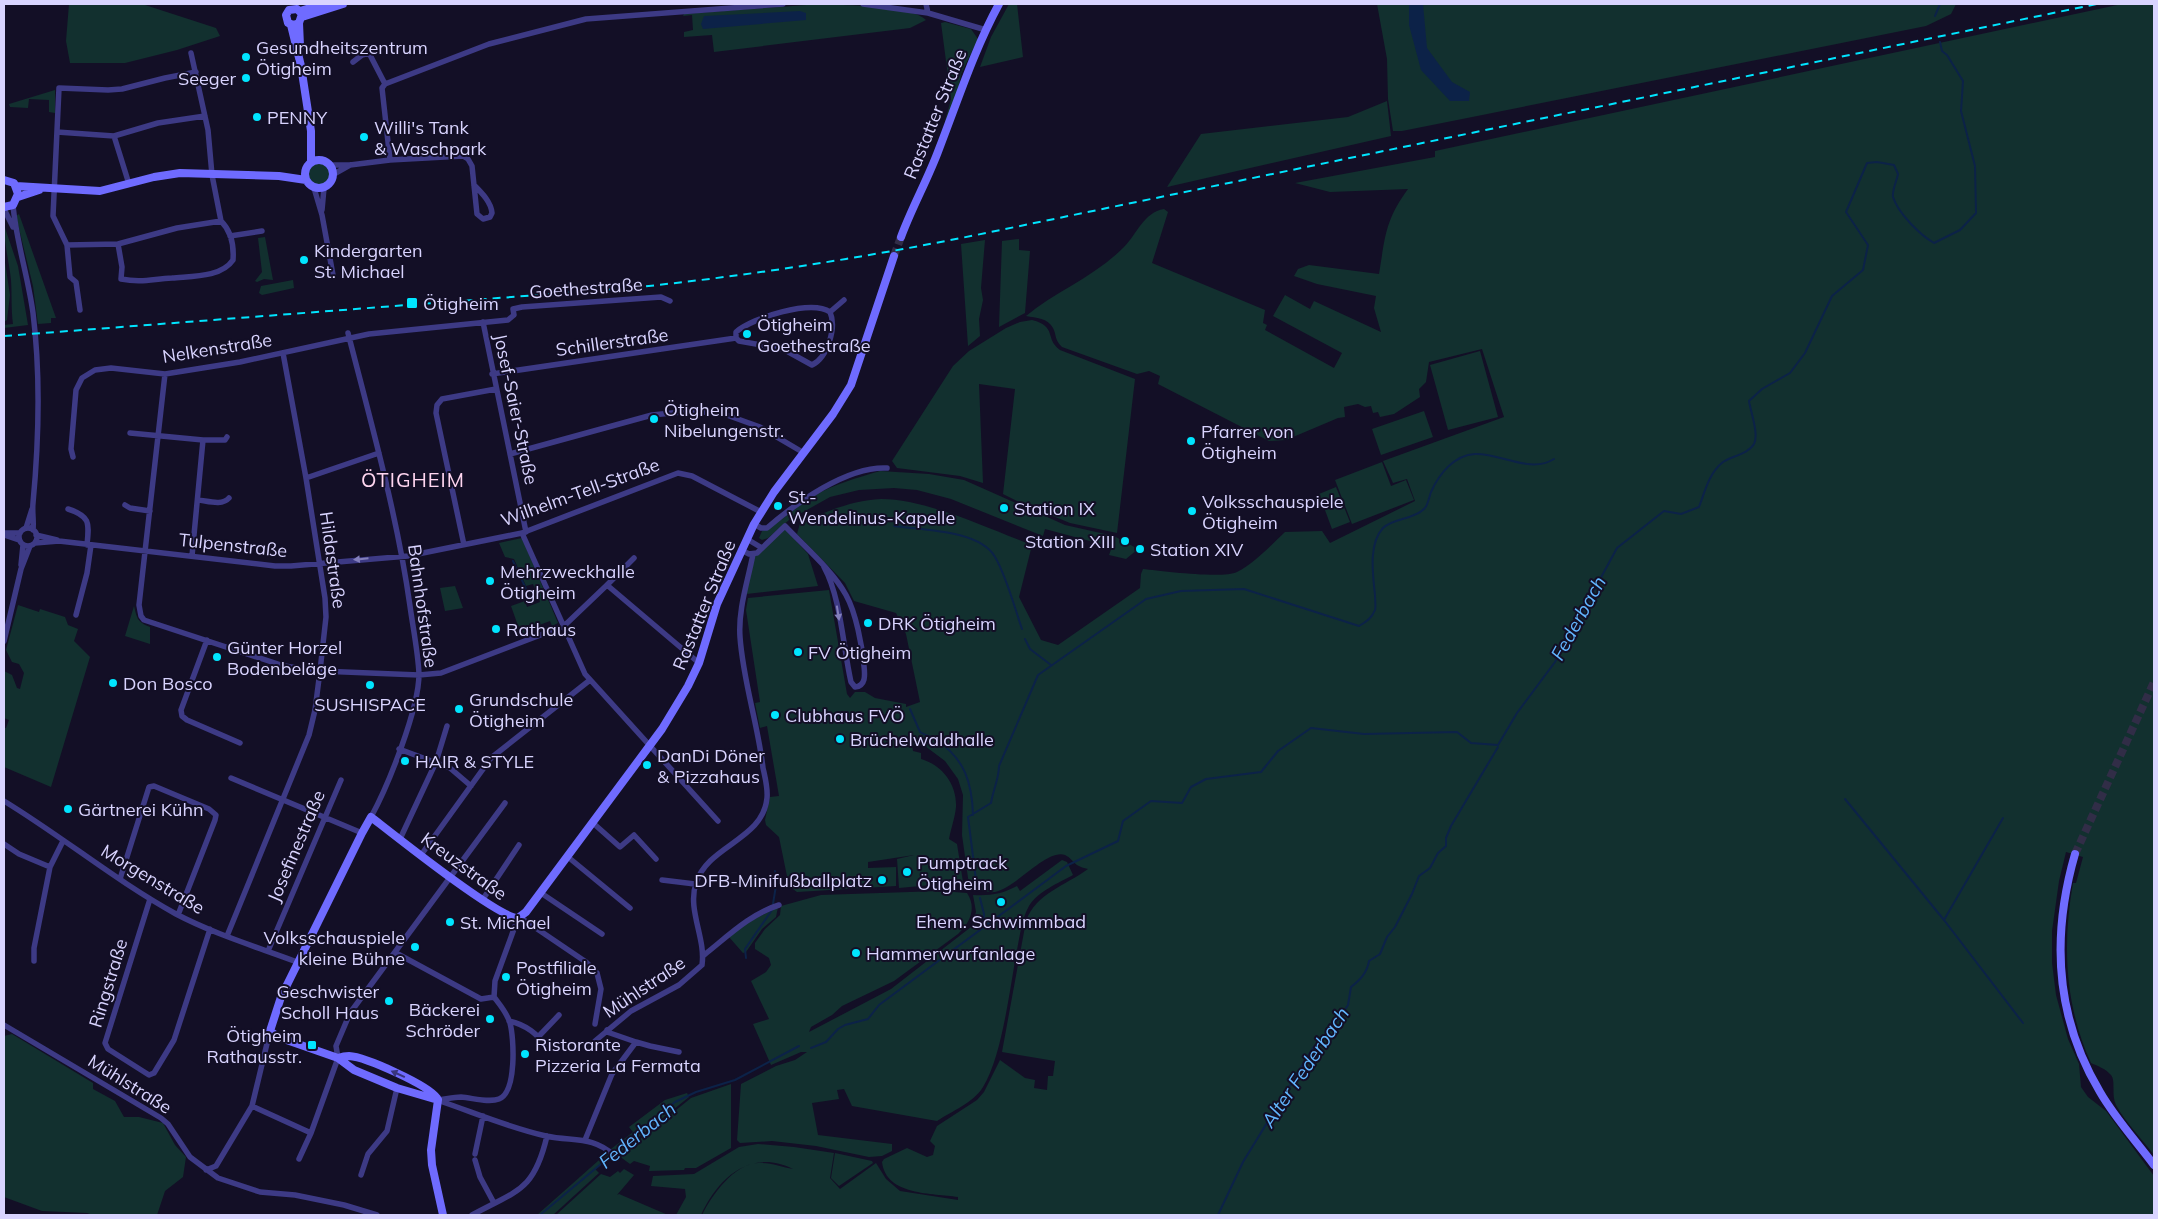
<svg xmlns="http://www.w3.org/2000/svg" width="2158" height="1219" font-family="Mulish,sans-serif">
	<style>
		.green { fill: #12302f }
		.water { fill: #0c2248 }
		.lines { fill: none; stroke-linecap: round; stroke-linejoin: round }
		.stream { stroke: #0c2248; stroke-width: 2 }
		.secondary-tunnel { stroke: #312d47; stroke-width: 8; stroke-dasharray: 8 4; stroke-linecap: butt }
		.street { stroke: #3d3a85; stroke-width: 5.5 }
		.secondary { stroke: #6f6bff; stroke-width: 8 }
		.rail { stroke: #00e5ff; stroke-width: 2; stroke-dasharray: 8 6; stroke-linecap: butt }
		.oneway { fill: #837fbc }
		.oneway2 { fill: #38347d }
		.poi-dot { fill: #00e5ff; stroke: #130f26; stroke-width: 2 }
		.labels { text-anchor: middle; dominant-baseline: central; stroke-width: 4; stroke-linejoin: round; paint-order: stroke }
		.poi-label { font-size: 18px; fill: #d9d4ff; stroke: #130f26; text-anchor: start }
		.street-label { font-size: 18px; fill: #d9d4ff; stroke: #130f26 }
		.water-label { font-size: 19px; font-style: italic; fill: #62b6ff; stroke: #130f26 }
		.quarter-label { font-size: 20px; letter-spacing: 1px; fill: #ffd6f0; stroke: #130f26 }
	</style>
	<rect width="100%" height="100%" fill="#130f26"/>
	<!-- green -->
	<path class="green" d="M69,4H142L216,28L220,36L177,50L125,63H70L66,41Z
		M820,4C841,5 914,6 926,20L910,28L714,52L712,35L684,37V32L693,30L692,15L683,16L684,14Z
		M1009,4H1017L1023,57L980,67L991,37Z
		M1377,4H1956L1951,14L1926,26L1402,131H1393L1388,99L1387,59Z
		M2122,4H2154V1155C2142,1139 2126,1123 2116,1105C2111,1095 2116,1081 2111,1075C2106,1069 2098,1066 2091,1063C2065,1006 2062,945 2073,883H2076L2083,857L2066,852L2059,881L2052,931V963L2056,995L2068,1039L2079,1064L2081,1087L2088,1097L2106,1111L2154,1176V1215H702C712,1195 734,1164 758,1163C770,1162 782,1167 793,1169C751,1148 718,1178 701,1215H676L686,1197L685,1189L651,1186L653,1176L694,1174L739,1147L758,1144L794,1147V1154V1147L834,1153L830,1178L840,1189L876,1163L886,1179L900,1191L958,1200V1197C933,1193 886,1196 882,1162L884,1159L907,1148L927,1157L933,1155L935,1146L930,1141L937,1126L977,1100L984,1092L1000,1060L1025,1078L1035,1080L1034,1088L1047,1090L1048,1076H1053L1055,1061L1002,1052L1026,921C1036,893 1065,886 1088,869C1084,868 1080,867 1077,865C1073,862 1070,857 1065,855C1046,849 1016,888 995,892C986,893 976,888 969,885L962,835L963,795L958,779L945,761L925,746L912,745L913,751L921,753V759C942,765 957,784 956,807C955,818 951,828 949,839L957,844L963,882L899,888L897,859L914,855L868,862V868L896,867V886L797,892L789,886L779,837L766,825L765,820L770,797L779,796L767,726L760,728L755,703L760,702L746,610L748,598L829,590L847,694L850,698L855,692H865L875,698L906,704V707L920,702L906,634L896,613L854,601L845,583L797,534L800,523C825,512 853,500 881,499C927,499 989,529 1032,545L1019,597L1041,640L1058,645L1140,588L1141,574L1143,569C1162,571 1223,579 1237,572C1255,563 1271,545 1285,532L1322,531L1330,543L1415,501L1407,479L1393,483L1383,461L1504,417L1482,349L1429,362L1426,382L1419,389L1420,397L1394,414L1380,417L1378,412L1373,413L1371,406L1365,407L1358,404L1344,407L1345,417L1338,418L1286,440L1269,441L1158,384L1160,376L1149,371L1137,374L1062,347C1054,339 1057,336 1053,328C1048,318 1036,318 1026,316C1056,291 1096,276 1124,247C1137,234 1144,212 1164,209L1168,212L1152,263L1265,310L1263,323L1267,325L1265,330L1334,368L1342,353L1273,316L1285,295L1310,309L1314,301L1381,332L1374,308L1376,296L1317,284L1294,276L1298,269L1309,265L1379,274C1385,238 1385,220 1408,189L1330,192L1295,183L1435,157V151Z
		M945,22L971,29L978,39L961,74L959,86L947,121H945L951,99L941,23Z
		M55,90V113L49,112V100L29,99L28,108L10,107L9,104Z
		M1387,101L1391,136L1167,187L1201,134L1348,117Z
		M308 174a11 11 0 1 1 22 0a11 11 0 1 1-22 0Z
		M19,214L56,318H51V323L38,324L33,286L16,216Z
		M4,225L18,266L28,325L4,328V325L13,324C11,309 12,295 11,280C9,261 4,244 4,225Z
		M265,237L273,280L264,279L257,282L255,281L262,272L258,238Z
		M1019,239V250L1030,251L1025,313L999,327L1002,241Z
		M985,240L981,288L983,300L979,319L980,336L968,346L961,244Z
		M4,256L10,295L7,320L4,322Z
		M293,280L294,288L262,295L259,293L261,286Z
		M1032,320C1058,327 1044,338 1060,350L1135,379L1117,533L1070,523L1021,503L1003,494L1015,389L979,384L983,483L960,476L897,468L892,461L953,366L969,351L1006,328L1020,322Z
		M1480,351L1498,417L1448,430L1430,365Z
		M1424,411L1433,437L1381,455L1372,429Z
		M1382,462L1391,486L1406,480L1414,500L1352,524L1335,480Z
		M880,471L929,474L964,480L1065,525L1114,536L1138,549L1126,559L1109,555L1112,547L1045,529L1043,536L951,499L917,490L894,488L859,490L830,497L789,520L768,538L762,540L759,538L762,531C781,523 796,506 814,496C834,484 857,478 880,471Z
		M1336,487L1350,522L1332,529L1319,494Z
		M785,529L808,554L818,586L746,594L755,556Z
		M522,538L558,623L552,626L550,621L526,630L528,635L522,637L511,606L525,601L527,607L540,602L533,584L526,586L514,559L505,557L499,543Z
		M455,586L463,608L445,611L440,588Z
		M18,605L39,612L40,609L65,617L68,625L78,629L74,641L90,657L51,787L4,767V728H6L9,720L4,718V671L12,675L17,688L20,689L24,673L19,664L12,662L6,650Z
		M134,606C137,618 137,622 150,627V644L125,636Z
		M1062,860L1067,862L1073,875C1059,883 1038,891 1029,906C1022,918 1020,935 1017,950C1010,987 1002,1057 983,1087C973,1103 952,1111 937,1121L852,1106L844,1089L837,1090L839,1099L812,1103L818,1135L892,1144V1151L882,1156L869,1157L816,1146L772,1141L740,1143L737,1140L741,1084L776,1066L795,1060L807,1052H801L771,1065L753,1024L769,1019L751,981L766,972L771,965L769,958L755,949V943L765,929L780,915L781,906L821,895L940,891L967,893C977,908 970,923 958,934L894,981L842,1006L832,1015L811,1027L809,1032L891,989L971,927L976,912L973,895C990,896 1002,894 1017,886L1020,891Z
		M778,907L776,917L762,929L746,952L743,953L729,937L743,925Z
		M12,1034L93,1083V1089L115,1101L124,1117H139L163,1123L175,1145L186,1157L183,1177L165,1191L157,1215H93L87,1213L42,1211L4,1197V1036Z
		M731,1084V1148L696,1168H685L684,1170L649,1171L650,1166L634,1161L630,1164L619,1156L691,1098Z
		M687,1093L689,1097L617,1155L611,1149L633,1132L629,1127L665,1100Z
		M607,1153L611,1157L595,1169L599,1173L553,1215H537Z
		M835,1153L872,1161L873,1163L839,1186L831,1178Z
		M624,1169L634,1175L617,1195L619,1194L668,1215H556L601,1174L610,1177L618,1171L620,1173Z"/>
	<!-- water -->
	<path class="water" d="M1409,4H1423L1427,48L1452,82L1470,92L1469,101H1450L1421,70L1409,25Z
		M800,11L806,13V20L703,29L701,24L704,16Z"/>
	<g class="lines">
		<!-- stream -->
		<path class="stream" d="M1935,16L1940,4
			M894,526C922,530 980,530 995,557C1006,575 1015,609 1022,629
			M513,561L527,591
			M1025,639L1030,649L1051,665
			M910,709L920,732C926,736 933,737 938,741C965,760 972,783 973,815
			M1845,799L1944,920L2023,1023
			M977,888L968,817L991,803C993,790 999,779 999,766L1038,675L1146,599L1181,591L1244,589L1359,626C1366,622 1372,618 1375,610C1376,606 1375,600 1375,595C1373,575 1368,544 1383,528C1393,518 1413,520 1424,509C1428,506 1429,497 1431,492C1439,474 1454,455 1475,454C1501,453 1530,474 1554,459
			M980,898L984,914L983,928
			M773,904L777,879L775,871
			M1944,920L2003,818
			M746,958L745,949L772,910
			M811,1048L826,1042L838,1029L845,1025L868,1019L879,1005L1066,866L1118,841L1123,821L1151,801L1182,803L1191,787L1206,779L1261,772L1278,751L1311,728L1364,734L1457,732L1471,743L1498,745L1517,713L1555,662L1617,548L1664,511L1681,514L1699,507C1705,491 1709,473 1723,462C1732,456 1748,454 1754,444C1759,434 1751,413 1749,401L1762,389L1790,373L1805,353L1832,296L1863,270L1868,245L1846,212L1867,163L1877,162L1894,165L1898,174C1897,180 1892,190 1893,197C1898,213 1920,235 1934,243L1960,230L1976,213L1975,166L1961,111L1963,81L1947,55L1942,51L1940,42
			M540,1215L675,1102L696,1092L735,1080L799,1046
			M1218,1215L1243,1162L1313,1048L1333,1027L1348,1005L1351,987C1360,980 1367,973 1369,961L1380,954L1387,937L1395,927L1412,894L1419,876L1430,868L1438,853L1446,846V838L1451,826L1498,747"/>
		<!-- secondary-tunnel -->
		<path class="secondary-tunnel" d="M894,256L901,237
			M2075,854L2154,682"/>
		<!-- street -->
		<path class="street" d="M863,4L928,13L986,30
			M926,4L928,13
			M191,53L208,130L212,175L221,221L177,228L118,244L67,245L53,216L59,88L108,90L122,89L165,78L196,72
			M353,62L362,55L369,53L385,84
			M57,132L114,136L158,123L205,116
			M114,136L129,184
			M390,160L382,88L385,84L489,44L586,19L783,4
			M331,165H350L390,160L463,156L468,159L472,166L477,214L483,219L490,217L492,213C491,202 482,193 474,185
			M334,174L350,165
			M314,188L322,215L333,275
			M13,205C16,241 28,276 33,313C41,377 39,439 33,503C32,512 34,521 33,530
			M4,209L13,227
			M322,210L324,188
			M230,236L262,231
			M118,244L122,267L121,279C142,283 152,279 172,278C190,276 221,278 233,260C234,246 231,231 221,221
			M67,245L70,277L76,282L80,310
			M830,312L844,300
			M483,322L526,532
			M348,333C371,423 397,514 410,606C413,628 418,652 419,674C419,709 388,786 371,817
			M165,374L139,605L141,616L144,620L284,666L320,671L419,675L441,673L564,626L607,585L699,663
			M492,374L736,338L739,341L783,349L812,365C827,358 837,328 830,312C811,299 752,318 736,332V338
			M130,433L203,440
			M510,454L652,415L692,411L724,414L760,427L804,453
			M73,457L71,449L76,390L82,378L95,370L111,368L165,374L240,362L369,334L508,320L514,315L513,309L522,307L661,297L670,301
			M306,478L379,453
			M198,500C208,501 222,506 229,498
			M125,505L130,508L150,511
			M68,509C91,516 89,524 87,545
			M754,524L761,528H767C796,503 847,466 887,468
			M19 537a9 9 0 1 1 18 0a9 9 0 1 1-18 0Z
			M26,528L32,509
			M4,533H20
			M522,533L585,674L718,821
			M4,535L19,540
			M36,535L57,540
			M747,539L762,548
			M35,543L59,541L275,566H291L408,556L522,533L678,473L692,476L761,512
			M464,545L436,413L437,405L442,399L496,389
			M741,550L749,554L757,553L785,526C804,546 833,571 846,595C856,613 862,645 864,666C865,675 866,686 855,687L851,682C843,647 841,598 824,567
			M192,556L203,440H225L227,437
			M21,565L23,545
			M607,585L634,558
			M76,615L87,573L91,545
			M207,640L181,710L182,716L187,720L240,743
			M4,641L21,569L30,546
			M399,749L450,768L471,786
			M231,778L362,833
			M4,801C63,837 116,881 176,914C214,934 257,947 297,962
			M593,823L620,847L634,835L656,859
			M400,839L436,762L447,726
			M4,844L19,854L50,867
			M421,855L491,758L590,680
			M568,857L630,908
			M120,879L149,787L154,786L209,809L216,815L215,820L178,915
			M662,880L695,884
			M541,893L602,934
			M150,899L105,1043L108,1049L149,1075L154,1073L174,1040L210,929
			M483,899L519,845
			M227,936L309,735L315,710L320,671L326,617L325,598L306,478L283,353
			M268,951L341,780
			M396,953L481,999L494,997
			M704,955C727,937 750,914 779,905
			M34,961V948L50,867L63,841
			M509,1021C527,1025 537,1034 548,1048
			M4,1025L161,1118L168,1124L190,1157L218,1178L260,1192L295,1195L344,1205L377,1215
			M539,1036L559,1015
			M595,1041L631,1011L679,985L702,965C706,938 687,910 696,883C708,845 763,840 767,798C768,788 765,777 763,768C758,724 743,681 740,637C738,609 748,581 753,554
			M636,1042L650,1046L679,1052
			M438,1100C446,1099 454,1097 461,1097C473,1098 489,1103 499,1099C517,1092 514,1038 510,1023C507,1013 500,1005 494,997L495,981L518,918L524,920L586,962L597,973L601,989L595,1024
			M440,1101C475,1113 510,1128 546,1136C573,1142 592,1135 615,1156
			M252,1106L311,1133
			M585,1140L612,1074L636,1042L610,1033L607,1030
			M475,1154L483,1116
			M299,1159L311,1133L338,1058L336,1046L350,1013L505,803
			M475,1160L480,1177L494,1203
			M206,1170L216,1166L252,1106L270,1031
			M361,1175L368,1154L387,1131L397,1088
			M472,1215C518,1190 534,1191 547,1136"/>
		<!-- secondary -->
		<path class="secondary" d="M300,11L323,4
			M302,17L343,4
			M299,23L294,25L288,23L286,15L289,10L297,9L302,14L299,23L300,46
			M291,25L301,66L311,131V161
			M305 174a14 14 0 1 1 28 0a14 14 0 1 1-28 0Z
			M4,180L14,183L18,194L13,205L4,207
			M16,186L100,191L154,177L180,173L279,176L306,180
			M18,197L39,190
			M901,237C912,207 928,179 939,149C958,100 974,50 999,4
			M2075,854C2051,937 2055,1017 2100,1092C2115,1118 2136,1141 2154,1165
			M338,1058C341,1057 346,1056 349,1056C366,1057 428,1085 437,1098
			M438,1100L397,1088L354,1070L338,1058L278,1037L270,1031L281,997L362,833L371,817C393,834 498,918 518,918L526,912L662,729L688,686L699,663L717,604L754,524L774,492L833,414L851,385L894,256
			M438,1100L431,1150L432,1165L443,1215"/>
		<!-- rail -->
		<path class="rail" d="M4,336L629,288C749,276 868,257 986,233L2097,4"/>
	</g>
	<!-- one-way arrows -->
	<defs><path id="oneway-solid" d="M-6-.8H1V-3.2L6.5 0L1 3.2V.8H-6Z" transform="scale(1.25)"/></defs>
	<g class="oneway">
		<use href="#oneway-solid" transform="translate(361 559) rotate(174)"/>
		<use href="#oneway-solid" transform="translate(838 613) rotate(81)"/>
	</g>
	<use class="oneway2" href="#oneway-solid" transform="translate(398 1074) rotate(-156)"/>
	<!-- markers -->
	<g class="poi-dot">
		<circle cx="246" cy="57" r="5"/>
		<circle cx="246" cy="78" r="5"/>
		<circle cx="257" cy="117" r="5"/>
		<circle cx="364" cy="137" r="5"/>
		<circle cx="304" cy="260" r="5"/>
		<rect x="406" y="297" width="12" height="12" rx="2.5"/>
		<circle cx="747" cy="334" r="5"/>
		<circle cx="654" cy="419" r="5"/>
		<circle cx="1191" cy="441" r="5"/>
		<circle cx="778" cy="506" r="5"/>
		<circle cx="1004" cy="508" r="5"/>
		<circle cx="1192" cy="511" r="5"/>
		<circle cx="1125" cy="541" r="5"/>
		<circle cx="1140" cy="549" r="5"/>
		<circle cx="490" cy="581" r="5"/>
		<circle cx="868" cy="623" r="5"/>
		<circle cx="496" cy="629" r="5"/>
		<circle cx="798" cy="652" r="5"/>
		<circle cx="217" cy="657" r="5"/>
		<circle cx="113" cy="683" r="5"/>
		<circle cx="370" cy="685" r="5"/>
		<circle cx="459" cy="709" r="5"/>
		<circle cx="775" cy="715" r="5"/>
		<circle cx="840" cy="739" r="5"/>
		<circle cx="405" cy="761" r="5"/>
		<circle cx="647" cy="765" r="5"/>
		<circle cx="68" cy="809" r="5"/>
		<circle cx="907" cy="872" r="5"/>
		<circle cx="882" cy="880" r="5"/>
		<circle cx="1001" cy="902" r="5"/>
		<circle cx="450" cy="922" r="5"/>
		<circle cx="415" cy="947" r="5"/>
		<circle cx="856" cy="953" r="5"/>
		<circle cx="506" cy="977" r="5"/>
		<circle cx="389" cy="1001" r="5"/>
		<circle cx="490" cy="1019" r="5"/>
		<rect x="307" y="1040" width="10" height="10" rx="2.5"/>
		<circle cx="525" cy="1054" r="5"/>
	</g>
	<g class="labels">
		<!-- poi labels -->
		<g class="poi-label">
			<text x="256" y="47">Gesundheitszentrum<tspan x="256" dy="21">Ötigheim</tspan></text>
			<text x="236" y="78" text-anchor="end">Seeger</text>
			<text x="267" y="117">PENNY</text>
			<text x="374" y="127">Willi's Tank<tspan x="374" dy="21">&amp; Waschpark</tspan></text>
			<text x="314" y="250">Kindergarten<tspan x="314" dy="21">St. Michael</tspan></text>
			<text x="423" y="303">Ötigheim</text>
			<text x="757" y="324">Ötigheim<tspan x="757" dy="21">Goethestraße</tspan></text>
			<text x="664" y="409">Ötigheim<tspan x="664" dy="21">Nibelungenstr.</tspan></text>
			<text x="1201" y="431">Pfarrer von<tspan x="1201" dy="21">Ötigheim</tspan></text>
			<text x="788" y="496">St.-<tspan x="788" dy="21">Wendelinus-Kapelle</tspan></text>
			<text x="1202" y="501">Volksschauspiele<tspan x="1202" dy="21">Ötigheim</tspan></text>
			<text x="1014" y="508">Station IX</text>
			<text x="1115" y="541" text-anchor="end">Station XIII</text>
			<text x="1150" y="549">Station XIV</text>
			<text x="500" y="571">Mehrzweckhalle<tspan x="500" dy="21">Ötigheim</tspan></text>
			<text x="878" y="623">DRK Ötigheim</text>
			<text x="506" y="629">Rathaus</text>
			<text x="227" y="647">Günter Horzel<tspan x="227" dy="21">Bodenbeläge</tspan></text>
			<text x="808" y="652">FV Ötigheim</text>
			<text x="123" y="683">Don Bosco</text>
			<text x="469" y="699">Grundschule<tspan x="469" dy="21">Ötigheim</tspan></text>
			<text x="370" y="704" text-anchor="middle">SUSHISPACE</text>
			<text x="785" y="715">Clubhaus FVÖ</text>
			<text x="850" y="739">Brüchelwaldhalle</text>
			<text x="657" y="755">DanDi Döner<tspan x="657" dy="21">&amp; Pizzahaus</tspan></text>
			<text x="415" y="761">HAIR &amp; STYLE</text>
			<text x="78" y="809">Gärtnerei Kühn</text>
			<text x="917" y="862">Pumptrack<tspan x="917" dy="21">Ötigheim</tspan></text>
			<text x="872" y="880" text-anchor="end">DFB-Minifußballplatz</text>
			<text x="1001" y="921" text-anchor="middle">Ehem. Schwimmbad</text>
			<text x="460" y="922">St. Michael</text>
			<text x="405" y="937" text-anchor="end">Volksschauspiele<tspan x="405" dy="21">kleine Bühne</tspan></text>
			<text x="866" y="953">Hammerwurfanlage</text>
			<text x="516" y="967">Postfiliale<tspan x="516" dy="21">Ötigheim</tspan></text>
			<text x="379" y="991" text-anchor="end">Geschwister<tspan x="379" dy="21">Scholl Haus</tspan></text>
			<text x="480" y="1009" text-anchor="end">Bäckerei<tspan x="480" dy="21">Schröder</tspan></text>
			<text x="302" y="1035" text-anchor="end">Ötigheim<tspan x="302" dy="21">Rathausstr.</tspan></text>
			<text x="535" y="1044">Ristorante<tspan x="535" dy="21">Pizzeria La Fermata</tspan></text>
		</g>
		<!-- street labels -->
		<g class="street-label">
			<text transform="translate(935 114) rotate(-68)">Rastatter Straße</text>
			<text transform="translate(586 288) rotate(-4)">Goethestraße</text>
			<text transform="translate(612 342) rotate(-8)">Schillerstraße</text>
			<text transform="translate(217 348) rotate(-9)">Nelkenstraße</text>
			<text transform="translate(516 409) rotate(78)">Josef-Saier-Straße</text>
			<text transform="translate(580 492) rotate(-20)">Wilhelm-Tell-Straße</text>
			<text transform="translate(233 545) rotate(6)">Tulpenstraße</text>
			<text transform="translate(333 560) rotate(82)">Hildastraße</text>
			<text transform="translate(704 605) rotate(-68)">Rastatter Straße</text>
			<text transform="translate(423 606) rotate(82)">Bahnhofstraße</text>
			<text transform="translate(296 846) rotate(-67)">Josefinestraße</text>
			<text transform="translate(464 866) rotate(36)">Kreuzstraße</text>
			<text transform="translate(153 879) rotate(31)">Morgenstraße</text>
			<text transform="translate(108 983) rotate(-73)">Ringstraße</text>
			<text transform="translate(644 987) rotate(-34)">Mühlstraße</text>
			<text transform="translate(130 1084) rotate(32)">Mühlstraße</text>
		</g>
		<!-- water labels -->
		<g class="water-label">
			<text transform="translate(1578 618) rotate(-61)">Federbach</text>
			<text transform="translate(1305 1067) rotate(-56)">Alter Federbach</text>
			<text transform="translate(637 1135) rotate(-39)">Federbach</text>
		</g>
		<!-- quarter labels -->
		<g class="quarter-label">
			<text x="413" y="479">ÖTIGHEIM</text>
		</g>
	</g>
	<!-- border -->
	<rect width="2158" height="1219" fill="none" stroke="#d9d4ff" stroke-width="10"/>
</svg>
